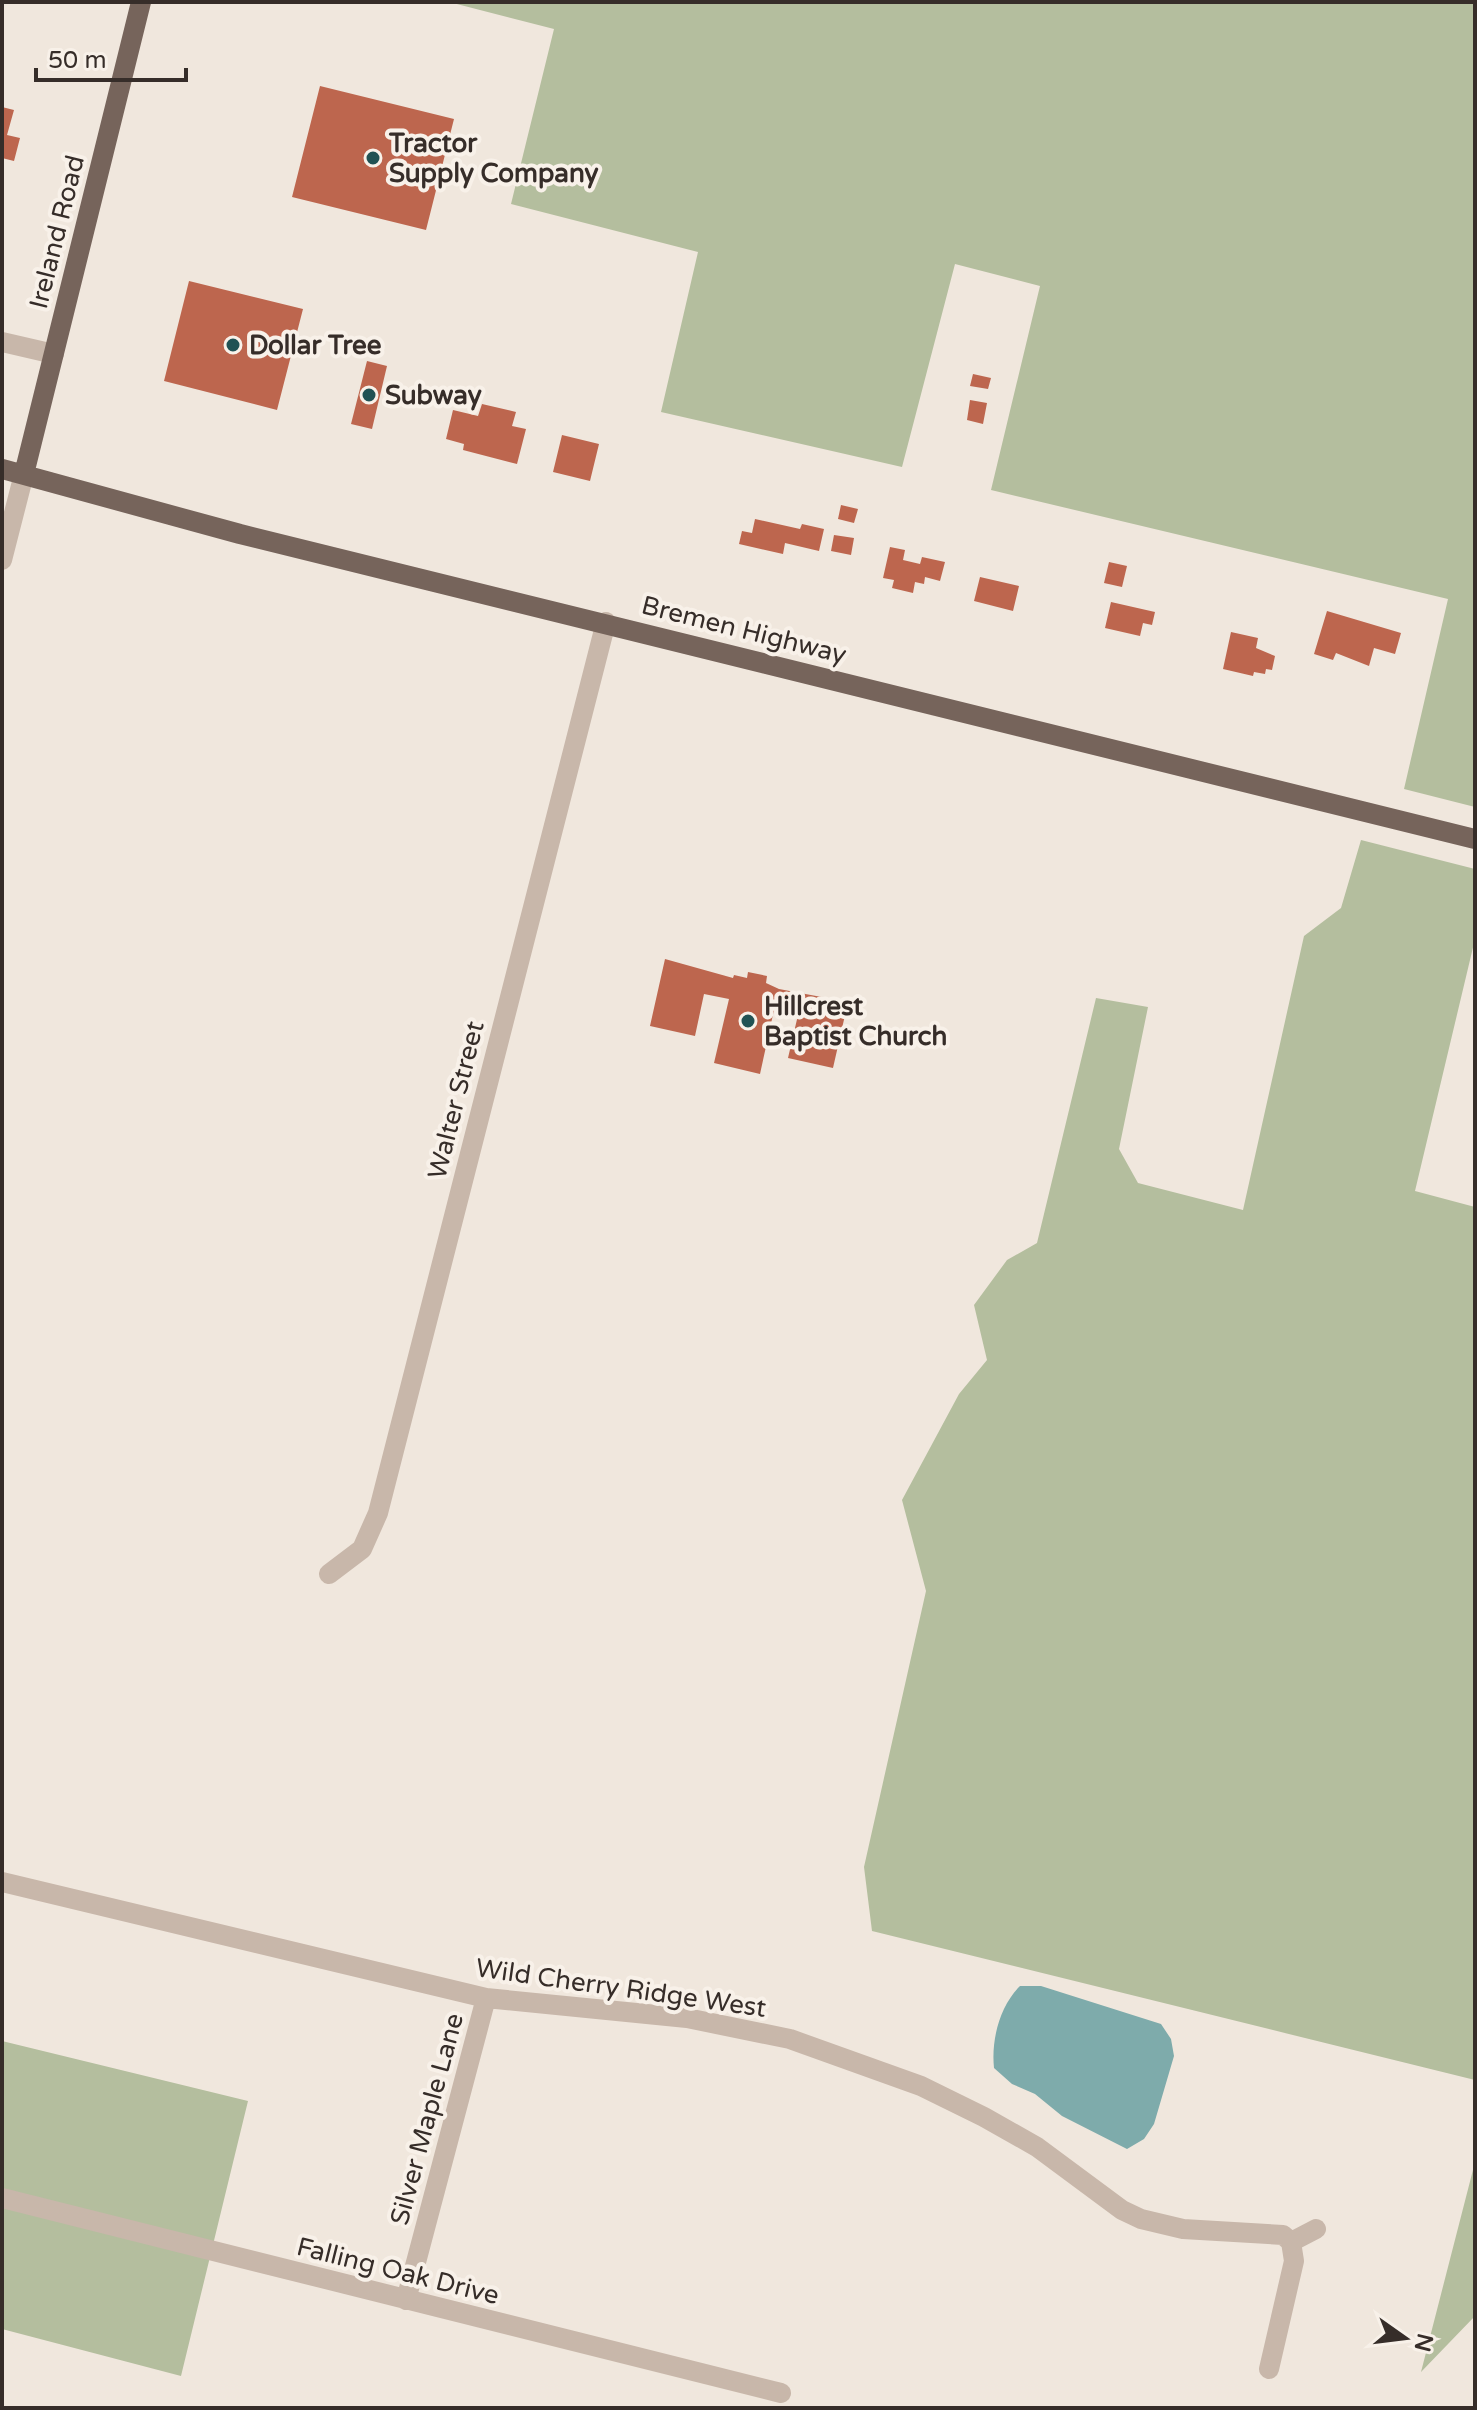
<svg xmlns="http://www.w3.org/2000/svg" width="1477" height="2410" font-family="'Varela Round',sans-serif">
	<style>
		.green { fill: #b4be9e }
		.water { fill: #7eabab }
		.building { fill: #bd664e }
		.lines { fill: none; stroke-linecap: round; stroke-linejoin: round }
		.minor { stroke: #c8b7aa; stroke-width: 20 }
		.major { stroke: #76645b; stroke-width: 20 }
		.poi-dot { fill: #215254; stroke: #f8f1e9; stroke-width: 3 }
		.labels { text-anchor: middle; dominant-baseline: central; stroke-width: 8; stroke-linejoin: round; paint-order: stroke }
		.poi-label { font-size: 26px; font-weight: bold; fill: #362d29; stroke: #f8f1e9; text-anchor: start }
		.street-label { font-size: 26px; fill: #362d29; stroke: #f8f1e9 }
	</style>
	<rect width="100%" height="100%" fill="#f0e7dd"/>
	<!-- green -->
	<path class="green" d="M449,2L1475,3V807L1404,789L1448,599L991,490L1040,286L955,264L902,467L661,412L698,252L511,204L554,29Z
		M1361,840L1475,869V939L1415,1191L1475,1207V2080L872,1931L864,1867L926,1591L902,1500L959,1394L987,1360L974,1305L1007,1260L1037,1243L1096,998L1148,1007L1119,1149L1138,1183L1243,1210L1304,936L1341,908Z
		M2,2041L248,2101L181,2376L2,2329Z
		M1475,2162V2316L1421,2372Z"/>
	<!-- water -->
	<path class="water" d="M1020,1986H1041L1161,2024L1171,2039L1174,2056L1154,2124L1144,2139L1127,2149L1062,2116L1035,2094L1012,2084L994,2068C991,2039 1000,2006 1020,1986Z"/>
	<!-- building -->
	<path class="building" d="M320,86L454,119L426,230L292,197Z
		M2,107L14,110L7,135L20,138L14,161L2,158Z
		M189,281L303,309L277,410L164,381Z
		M367,361L387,366L372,429L351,424Z
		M973,374L991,378L988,389L970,386Z
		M970,400L987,403L983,424L967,420Z
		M482,404L516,412L512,426L526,429L517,464L463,450L464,444L446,439L453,410L478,416Z
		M562,435L599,444L590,481L553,472Z
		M841,505L858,509L854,523L838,519Z
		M755,519L800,529L802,524L824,529L819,551L785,543L783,554L739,544L742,531L752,533Z
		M834,535L854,538L851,555L831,551Z
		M890,547L905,550L903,560L920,564L922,557L945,562L940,581L925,577L924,584L915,582L913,593L892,588L894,580L883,578Z
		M1109,562L1127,566L1122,587L1104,583Z
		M980,577L1019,586L1013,611L974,601Z
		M1111,602L1155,612L1152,625L1143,623L1140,636L1105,628Z
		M1327,611L1401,633L1395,654L1374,648L1369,666L1336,653L1333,660L1314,654Z
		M1231,632L1258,638L1256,648L1275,656L1272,670L1266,669L1265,674L1254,672L1253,676L1223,669Z
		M665,959L733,978L734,975L747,978L748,972L767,976L766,983L779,989L848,1002L833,1068L788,1058L798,1015L774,1010L760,1074L714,1063L729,999L704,994L695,1036L650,1026Z"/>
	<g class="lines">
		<!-- minor -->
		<path class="minor" d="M2,342L54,354
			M2,560L24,474
			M329,1574L362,1549L378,1513L606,622
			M2,1882L486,1998L687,2018L790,2039L921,2086L984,2117L1037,2147L1122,2210L1141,2219L1183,2229L1283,2235L1291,2242L1294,2261L1269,2369
			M2,2198L781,2393
			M1291,2242L1316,2229
			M406,2300L486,1998"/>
		<!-- major -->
		<path class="major" d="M2,469L240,534L1475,839
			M24,474L141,2"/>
	</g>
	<!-- markers -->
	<g class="poi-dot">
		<circle cx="373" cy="158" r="8"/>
		<circle cx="233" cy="345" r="8"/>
		<circle cx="369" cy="395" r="8"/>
		<circle cx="748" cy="1021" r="8"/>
	</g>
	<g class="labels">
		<!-- poi labels -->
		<g class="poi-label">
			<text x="389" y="143">Tractor<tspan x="389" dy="30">Supply Company</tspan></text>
			<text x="249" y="345">Dollar Tree</text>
			<text x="385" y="395">Subway</text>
			<text x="764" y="1006">Hillcrest<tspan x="764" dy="30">Baptist Church</tspan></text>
		</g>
		<!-- street labels -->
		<g class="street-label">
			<text transform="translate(57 232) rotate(-76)">Ireland Road</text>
			<text transform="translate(744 630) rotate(14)">Bremen Highway</text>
			<text transform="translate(456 1100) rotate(-76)">Walter Street</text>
			<text transform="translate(621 1988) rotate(8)">Wild Cherry Ridge West</text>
			<text transform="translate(427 2119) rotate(-75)">Silver Maple Lane</text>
			<text transform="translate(398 2271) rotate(14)">Falling Oak Drive</text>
		</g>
	</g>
	<!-- border -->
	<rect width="1477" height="2410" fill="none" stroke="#362d29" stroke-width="8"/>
	<!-- north arrow -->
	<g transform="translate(1405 2338) rotate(104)" stroke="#f8f1e9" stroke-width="6" paint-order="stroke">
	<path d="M0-6L14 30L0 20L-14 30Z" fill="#362d29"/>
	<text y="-12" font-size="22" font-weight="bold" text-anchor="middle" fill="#362d29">N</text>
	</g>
	<!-- scale -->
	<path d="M36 68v12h150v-12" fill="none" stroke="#362d29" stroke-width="4"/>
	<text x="48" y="68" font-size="24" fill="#362d29" stroke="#f8f1e9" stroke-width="6" paint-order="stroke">50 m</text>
</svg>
